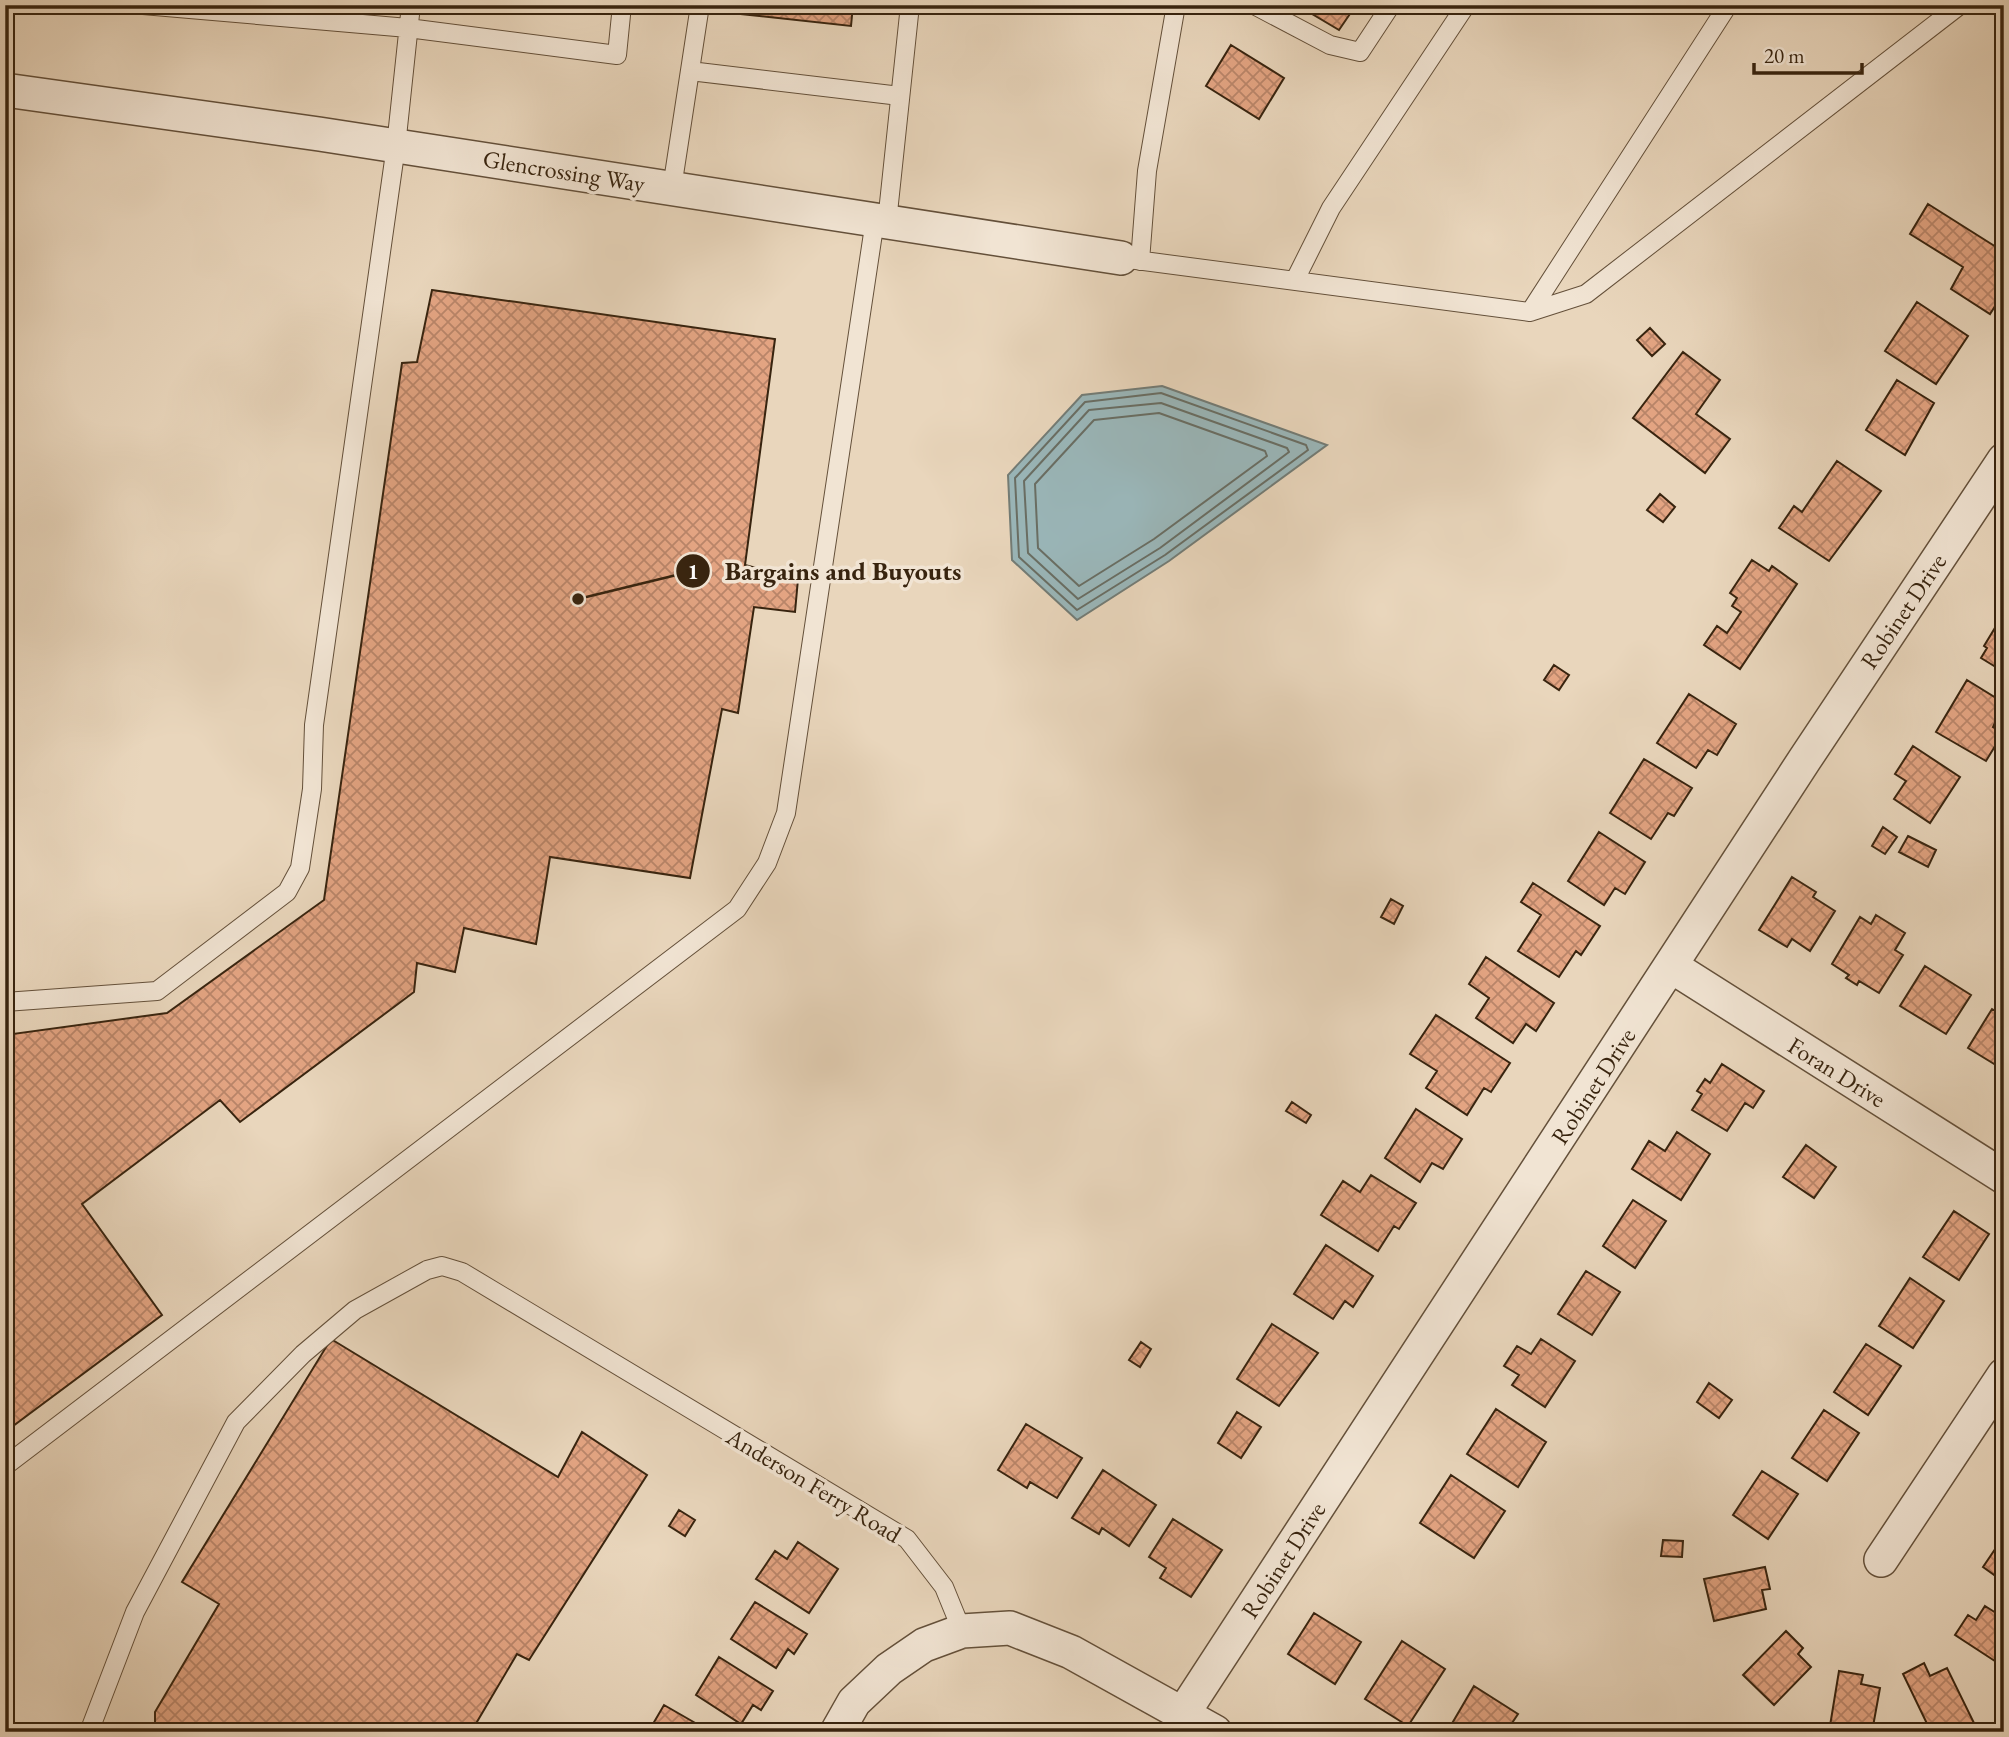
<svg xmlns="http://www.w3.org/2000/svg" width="2009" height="1737" font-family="'EB Garamond',serif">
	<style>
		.water { fill: #9ab7ba; stroke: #737c76; stroke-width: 2 }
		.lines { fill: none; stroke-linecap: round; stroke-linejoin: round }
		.shore { stroke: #696e64; stroke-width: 2 }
		.building { fill: url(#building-cross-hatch); stroke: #38240f; stroke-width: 2 }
		.lane-casing { stroke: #64503a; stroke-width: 20 }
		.street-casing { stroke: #64503a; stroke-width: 36 }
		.lane { stroke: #f1e4d3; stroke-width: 18 }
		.street { stroke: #f1e4d3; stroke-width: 33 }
		.labels { text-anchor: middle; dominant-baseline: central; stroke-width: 7; stroke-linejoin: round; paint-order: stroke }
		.street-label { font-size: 24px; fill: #38240f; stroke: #f1e4d3 }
		.leader { fill: none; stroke: #38240f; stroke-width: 2.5 }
		.callout-dot { fill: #38240f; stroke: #f1e4d3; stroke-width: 2.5 }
		.mark-label { font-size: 21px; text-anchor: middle; font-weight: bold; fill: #fff }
		.callout-label { font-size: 26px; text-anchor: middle; font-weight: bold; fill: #38240f; stroke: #f1e4d3; stroke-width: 7; stroke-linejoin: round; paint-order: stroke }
	</style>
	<defs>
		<pattern id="building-cross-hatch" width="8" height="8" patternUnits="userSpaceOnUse" patternTransform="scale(1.75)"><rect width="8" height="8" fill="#e3a482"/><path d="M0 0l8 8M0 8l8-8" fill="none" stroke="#b98569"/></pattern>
	</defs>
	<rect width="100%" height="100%" fill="#e9d6bc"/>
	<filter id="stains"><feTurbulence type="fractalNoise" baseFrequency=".00286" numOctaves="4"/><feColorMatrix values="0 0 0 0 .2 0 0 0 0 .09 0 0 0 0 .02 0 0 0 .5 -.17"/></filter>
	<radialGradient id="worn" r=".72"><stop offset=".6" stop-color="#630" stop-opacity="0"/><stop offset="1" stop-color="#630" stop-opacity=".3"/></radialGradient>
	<!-- water -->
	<path class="water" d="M1162,386L1327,445L1169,561L1077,620L1012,560L1008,475L1082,395Z"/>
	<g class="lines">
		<!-- shore -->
		<path class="shore" d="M1161,393L1306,445L1308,450L1165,555L1077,610L1019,557L1015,478L1085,402Z
			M1161,403L1287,448L1289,452L1160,548L1078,599L1028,553L1024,481L1089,410Z
			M1159,413L1265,451L1267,456L1154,539L1079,586L1038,548L1035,484L1094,420Z"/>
	</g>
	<!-- building -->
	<path class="building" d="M733,5H853L851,26L732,13Z
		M1297,5H1356L1339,30Z
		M1231,45L1284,78L1259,119L1206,86Z
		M1928,204L2004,252V292L1990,314L1951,289L1963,267L1910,234Z
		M432,290L775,339L745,565L798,579L795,612L754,607L738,713L722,709L690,878L550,857L536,944L464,928L455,972L417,963L414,992L240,1122L220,1100L82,1204L162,1315L5,1432V1035L167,1013L324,900L402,363L417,362Z
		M1917,302L1968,336L1936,384L1885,351Z
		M1650,328L1665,344L1652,356L1637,340Z
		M1683,352L1720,380L1696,414L1730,439L1705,473L1633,418Z
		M1897,380L1934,403L1905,455L1866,430Z
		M1837,461L1881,491L1829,561L1779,528L1794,506L1802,512Z
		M1660,494L1675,507L1663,522L1647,510Z
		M1752,560L1769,571L1772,566L1797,584L1740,669L1704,645L1717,626L1727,633L1741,612L1732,606L1737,598L1730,593Z
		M2001,618L2004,620V672L1981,658L1987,648L1984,646Z
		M1554,665L1569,675L1559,690L1544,680Z
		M1967,680L2004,703L1993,727L2003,733L1986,761L1936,732Z
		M1689,694L1736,724L1717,755L1708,750L1696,768L1657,743Z
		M1913,746L1960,777L1930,823L1894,799L1906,781L1895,774Z
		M1644,759L1692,788L1674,816L1668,813L1651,839L1610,813Z
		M1883,827L1897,837L1885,854L1872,846Z
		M1599,832L1645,862L1625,894L1615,888L1604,905L1568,881Z
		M1908,836L1936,850L1928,867L1899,852Z
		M1792,877L1816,892L1813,897L1835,911L1810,951L1792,939L1787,947L1759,930Z
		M1533,883L1600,926L1581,955L1576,951L1559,977L1518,951L1541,915L1521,902Z
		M1391,899L1403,906L1394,924L1381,917Z
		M1876,915L1905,933L1895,950L1903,955L1879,993L1859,981L1857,985L1846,978L1849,975L1832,964L1860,917L1871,924Z
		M1486,957L1554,1003L1536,1031L1526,1024L1513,1043L1476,1018L1489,998L1469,984Z
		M1925,966L1971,995L1946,1034L1900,1006Z
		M1992,1009L2004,1016V1070L1968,1048Z
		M1436,1015L1510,1063L1491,1092L1484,1088L1467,1115L1426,1088L1437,1071L1410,1054Z
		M1722,1064L1764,1091L1753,1108L1745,1103L1727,1131L1692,1110L1702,1094L1697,1091L1705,1079L1710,1083Z
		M1292,1102L1311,1115L1306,1123L1286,1111Z
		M1416,1109L1462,1139L1443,1169L1432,1163L1420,1182L1385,1158Z
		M1677,1132L1710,1154L1681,1200L1632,1169L1649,1141L1665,1151Z
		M1806,1145L1836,1167L1814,1198L1783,1177Z
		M1371,1175L1416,1203L1399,1229L1394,1226L1378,1251L1321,1215L1343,1181L1360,1192Z
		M1633,1200L1666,1221L1635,1268L1603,1246Z
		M1954,1211L1989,1234L1959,1280L1923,1257Z
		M1326,1245L1373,1276L1353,1307L1345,1301L1333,1319L1294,1294Z
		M1586,1271L1620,1292L1592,1335L1558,1314Z
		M1910,1278L1944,1301L1913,1348L1879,1326Z
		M1272,1324L1318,1353L1279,1406L1237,1379Z
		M331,1339L558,1477L582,1432L647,1475L529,1660L517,1654L471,1732H155V1712L219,1604L182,1582Z
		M1541,1339L1575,1361L1545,1407L1512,1385L1519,1375L1504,1366L1517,1346L1531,1354Z
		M1141,1342L1151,1349L1140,1367L1129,1360Z
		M1866,1344L1901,1366L1868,1415L1834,1392Z
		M1709,1383L1732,1400L1719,1418L1697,1402Z
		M1496,1409L1546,1442L1518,1487L1467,1454Z
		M1824,1410L1859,1433L1827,1481L1792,1458Z
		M1237,1412L1261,1427L1241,1458L1218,1443Z
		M1026,1424L1082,1458L1057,1498L1030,1482L1027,1488L998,1470Z
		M1103,1470L1156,1505L1129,1546L1102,1528L1099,1534L1072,1518Z
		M1762,1471L1798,1494L1768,1539L1733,1515Z
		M1451,1475L1505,1511L1474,1558L1420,1523Z
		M679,1510L695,1520L685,1536L669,1526Z
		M1173,1519L1222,1550L1191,1597L1160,1578L1166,1568L1149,1557Z
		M2004,1536V1582L1983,1567Z
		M1663,1540L1683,1541L1682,1557L1661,1556Z
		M798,1542L838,1569L809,1613L756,1579L775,1551L787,1559Z
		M1765,1567L1770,1589L1762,1590L1766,1609L1714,1621L1704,1579Z
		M755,1602L807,1634L794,1654L788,1649L776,1668L731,1639Z
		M1985,1606L2004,1618V1667L1955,1635L1968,1615L1976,1620Z
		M1314,1613L1361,1642L1335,1684L1288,1654Z
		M1786,1631L1803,1648L1798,1654L1811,1667L1774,1705L1743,1675Z
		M1402,1641L1445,1669L1408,1726L1365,1699Z
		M719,1657L773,1691L761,1710L753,1705L741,1724L696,1695Z
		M1924,1663L1930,1676L1947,1668L1974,1723L1956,1732H1931L1903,1674Z
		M1839,1671L1863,1675L1861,1684L1880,1688L1872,1732H1829Z
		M1474,1686L1518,1714L1506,1732H1447Z
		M664,1705L711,1732L650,1729Z"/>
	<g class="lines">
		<!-- lane casing -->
		<g class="lane-casing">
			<path id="lane" d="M143,5L408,28L617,55L622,5
				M1254,5L1330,45L1360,52L1391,5
				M690,71L900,96
				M672,188L700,5
				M887,222L910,5
				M1121,258L1530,312L1586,294L1960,5
				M1140,261L1147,171L1176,5
				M1295,280L1331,208L1466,5
				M1530,312L1728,5
				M5,1002L157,991L287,892L300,868L312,789L314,725L396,146L411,5
				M5,1466L737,909L767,863L786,813L875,220
				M89,1732L135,1612L236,1422L303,1354L355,1310L427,1270L442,1266L462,1272L907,1539L944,1587L962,1631"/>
		</g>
		<!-- street casing -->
		<g class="street-casing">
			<path id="street" d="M5,90L319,134L1121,258
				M1671,966L2004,1177
				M1881,1560L2004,1375
				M1184,1712L1805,759L2004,460
				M837,1732L854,1702L889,1669L924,1645L962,1631L1010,1628L1071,1652L1215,1732"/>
		</g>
		<!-- lane -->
		<use href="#lane" class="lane"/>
		<!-- street -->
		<use href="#street" class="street"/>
	</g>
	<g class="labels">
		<!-- street labels -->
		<g class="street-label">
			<text transform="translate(564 171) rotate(9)">Glencrossing Way</text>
			<text transform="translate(1903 611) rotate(-56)">Robinet Drive</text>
			<text transform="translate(1837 1072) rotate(32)">Foran Drive</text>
			<text transform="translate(1593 1086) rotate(-57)">Robinet Drive</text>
			<text transform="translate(814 1485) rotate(31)">Anderson Ferry Road</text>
			<text transform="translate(1283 1560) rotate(-57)">Robinet Drive</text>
		</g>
	</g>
	<!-- callouts -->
	<path class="leader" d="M578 599L693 571"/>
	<g class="callout-dot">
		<circle cx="578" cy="599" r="7"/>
		<circle cx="693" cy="571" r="18"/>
	</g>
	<g class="mark-label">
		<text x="693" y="579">1</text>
	</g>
	<g class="callout-label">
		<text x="843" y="580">Bargains and Buyouts</text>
	</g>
	<!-- margin -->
	<rect width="2009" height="1737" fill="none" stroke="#e9d6bc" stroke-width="28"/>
	<rect x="7" y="7" width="1995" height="1723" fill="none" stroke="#38240f" stroke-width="3.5"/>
	<rect x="14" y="14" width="1981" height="1709" fill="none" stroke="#38240f" stroke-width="2"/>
	<!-- scale -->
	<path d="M1754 63v10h108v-10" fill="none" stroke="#38240f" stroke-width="3.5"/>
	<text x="1764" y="63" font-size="21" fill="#38240f" stroke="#f1e4d3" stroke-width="5" paint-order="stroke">20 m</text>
	<rect width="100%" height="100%" filter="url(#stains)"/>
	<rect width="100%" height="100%" fill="url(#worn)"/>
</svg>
